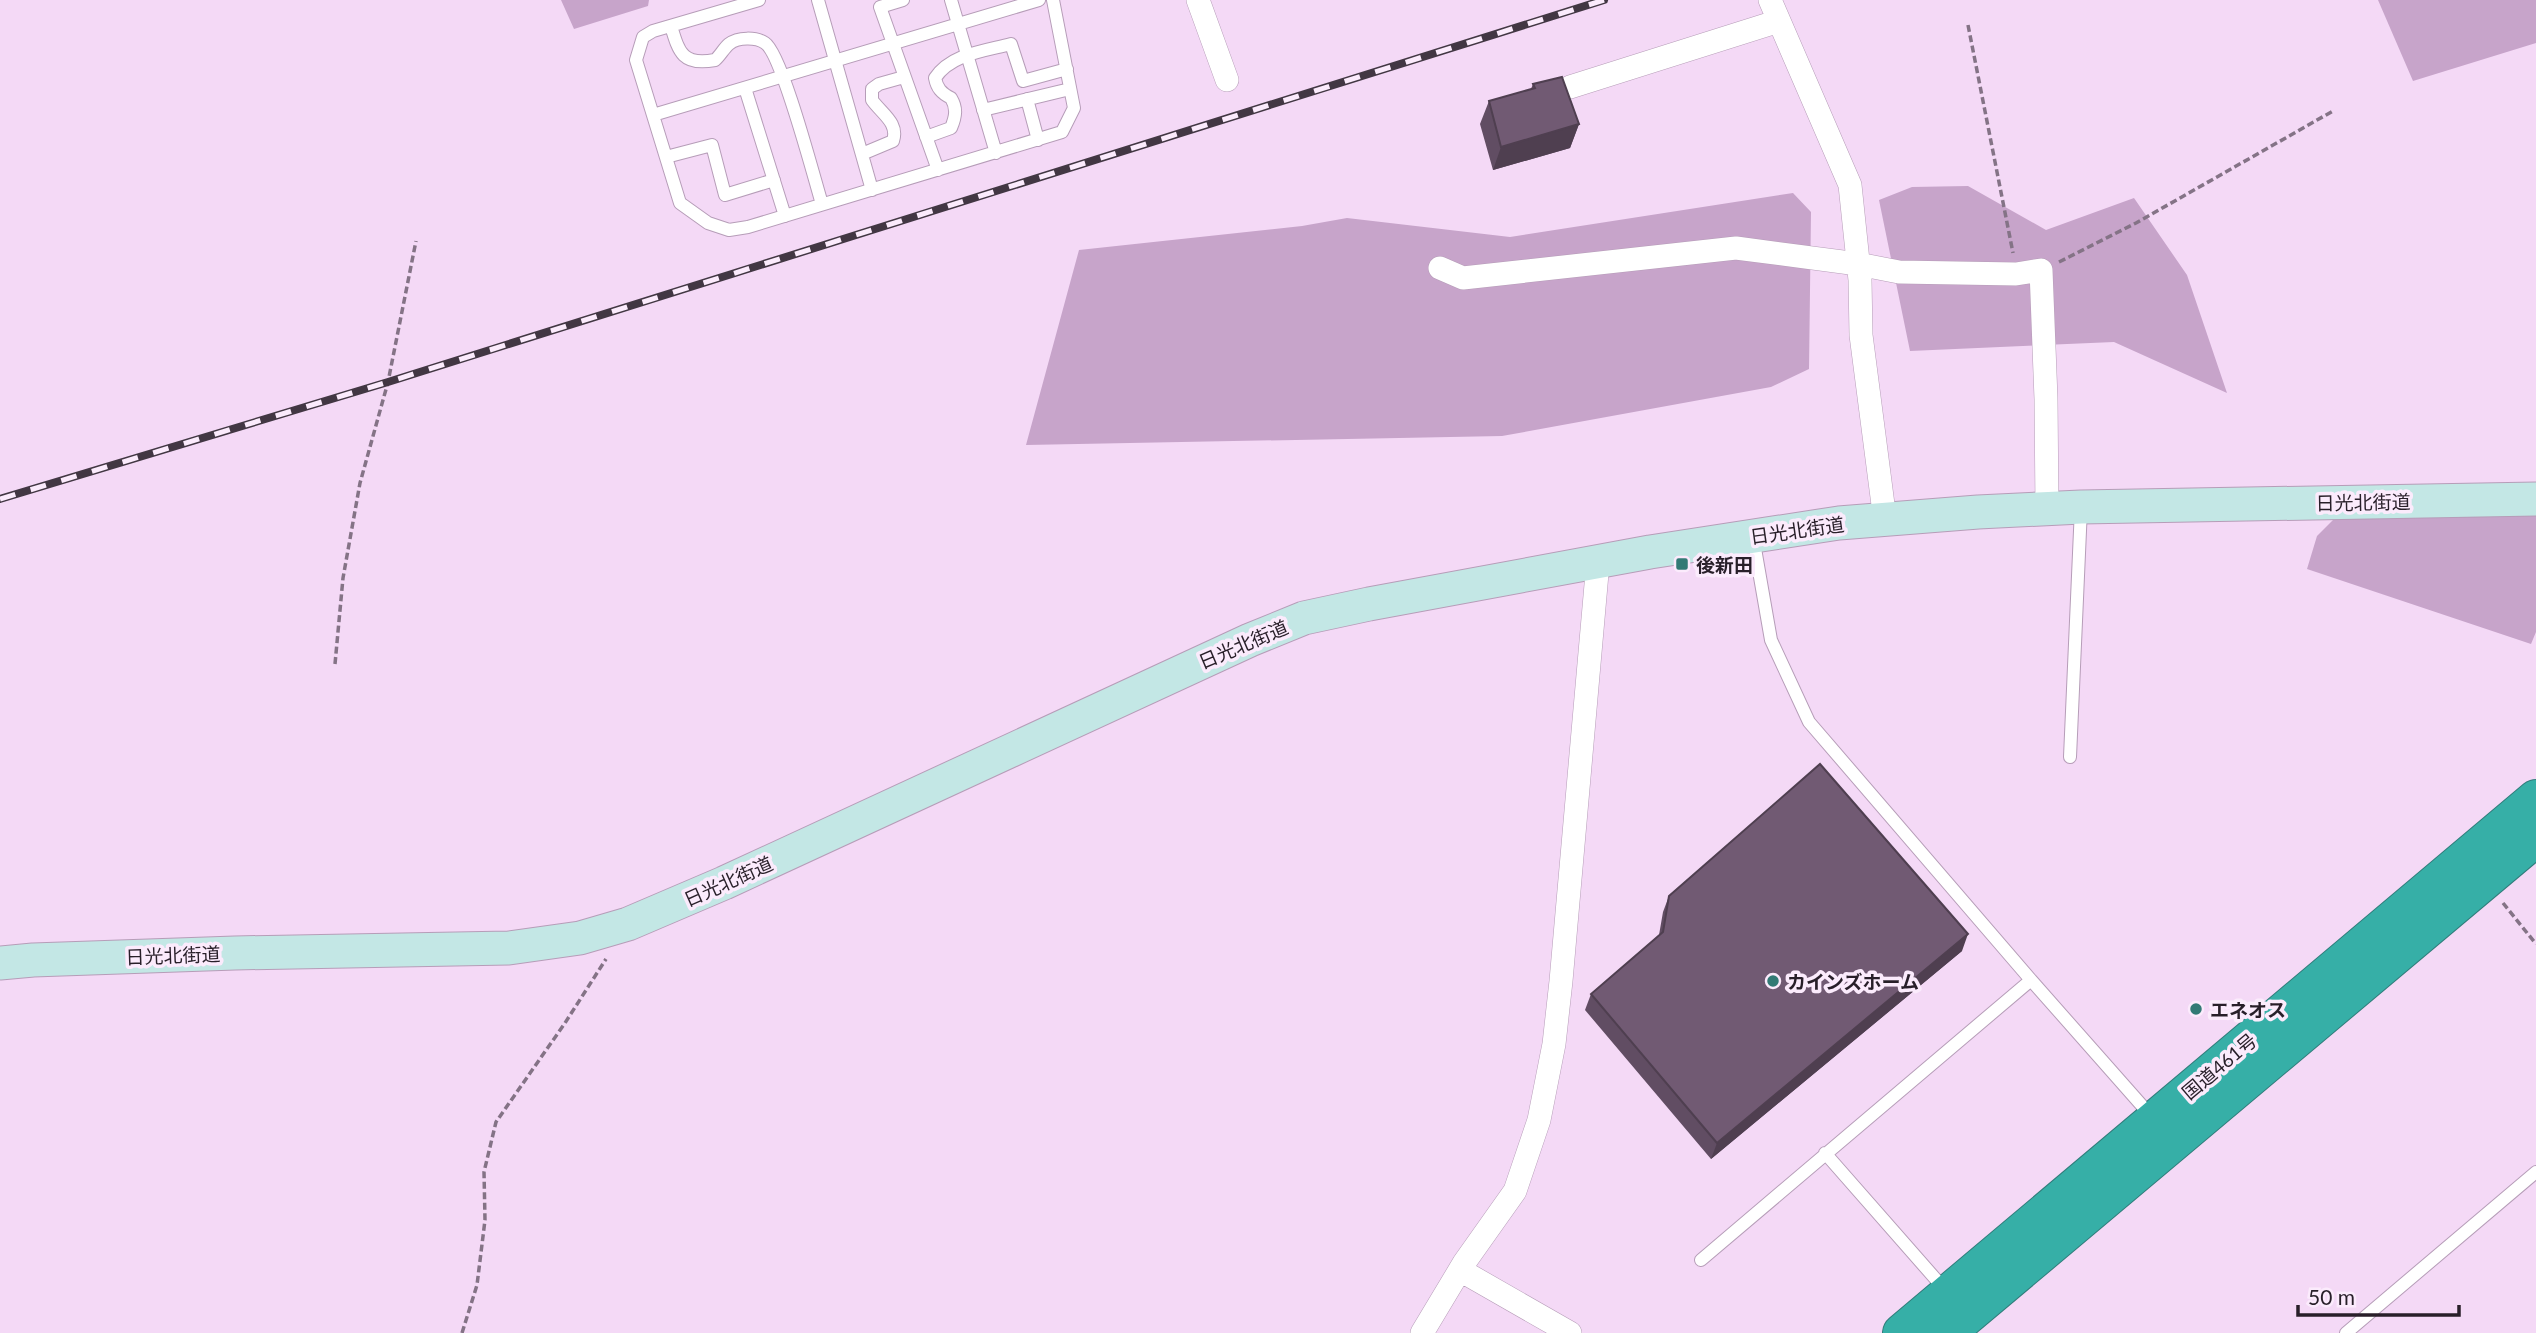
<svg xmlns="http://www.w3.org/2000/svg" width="2536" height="1333" font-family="Lato,'Noto Sans JP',sans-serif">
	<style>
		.forest { fill: #c7a4ca }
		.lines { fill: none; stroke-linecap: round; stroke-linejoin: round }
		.lane-casing { stroke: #b69db8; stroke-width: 14 }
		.street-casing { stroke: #b69db8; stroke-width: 24 }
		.secondary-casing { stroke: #b69db8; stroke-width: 35 }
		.highway-casing { stroke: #317d7b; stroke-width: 40 }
		.path { stroke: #847386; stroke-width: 3.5; stroke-dasharray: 7 3.5; stroke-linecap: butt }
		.lane { stroke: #fff; stroke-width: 12 }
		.street { stroke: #fff; stroke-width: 23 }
		.secondary { stroke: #c3e7e5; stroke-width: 33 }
		.highway { stroke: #36afa7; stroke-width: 38 }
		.rail-casing { stroke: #423743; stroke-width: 8 }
		.rail { stroke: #fbebfc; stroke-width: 5; stroke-dasharray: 16; stroke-linecap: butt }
		.wall { fill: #614d63 }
		.shaded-wall { fill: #4f3f50 }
		.building { fill: #715a73; stroke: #4f3f50; stroke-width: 2 }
		.poi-dot { fill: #327a75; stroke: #fbebfc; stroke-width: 2.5 }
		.labels { text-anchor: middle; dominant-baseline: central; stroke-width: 7; stroke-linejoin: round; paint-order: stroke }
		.street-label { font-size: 19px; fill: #281f29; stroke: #fbebfc }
		.poi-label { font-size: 19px; font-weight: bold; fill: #281f29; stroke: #fbebfc; text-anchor: start }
	</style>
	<rect width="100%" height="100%" fill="#f4d9f6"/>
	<!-- forest -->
	<path class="forest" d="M561,0H649L648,6L574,29Z
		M2378,0H2536V43L2413,81Z
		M1968,186L2046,230L2134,198L2187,275L2227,393L2114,342L1910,351L1879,200L1912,187Z
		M1793,193L1811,212L1809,369L1771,387L1502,436L1026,445L1079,250L1302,226L1347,218L1510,237Z
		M2346,507L2536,512V632L2531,644L2307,569L2317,536Z"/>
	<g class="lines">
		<!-- lane casing -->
		<g class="lane-casing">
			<path id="lane" d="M759,0L653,31L643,37L636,60L680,203L708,223L729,230L748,227L1062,132L1074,108L1053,0
				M818,0L872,190
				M903,0L880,7L938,170
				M951,0L996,153
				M671,26C679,53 683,66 715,60C720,56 724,48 729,44C738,37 756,37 765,43C782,54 814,178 822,204
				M745,88L785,216
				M1027,99L1038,140
				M983,110L1070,89
				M653,115L1039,0
				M926,137L951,128C956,116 957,108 951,98C941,93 937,88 935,78C951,54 984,51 1011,44L1023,81L1067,69
				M862,154L893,141C899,123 882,114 872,100V89L879,84L904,77
				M666,157L712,145L725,195L774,180
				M1753,537L1771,640L1809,722L2031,980
				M2070,757L2081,508
				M1825,1153L1947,1292
				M1701,1260L2031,980L2152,1117
				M2346,1333L2536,1172"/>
		</g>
		<!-- street casing -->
		<g class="street-casing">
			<path id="street" d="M1198,0L1227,80
				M1770,0L1850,185L1860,280L1861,335L1885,520
				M1570,87L1779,21
				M1440,268L1463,278L1736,248L1858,264L1899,272L2016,274L2041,270L2046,399L2047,509
				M1460,1270L1570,1333
				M1422,1333L1464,1263L1515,1191L1539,1120L1554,1044L1561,981L1598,562"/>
		</g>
		<!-- secondary casing -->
		<g class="secondary-casing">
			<path id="secondary" d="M0,963L33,960L235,953L509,948L580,938L628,924L724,883L1250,640L1304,618L1369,604L1650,552L1839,523L1978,512L2081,507L2536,499"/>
		</g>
		<!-- highway casing -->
		<g class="highway-casing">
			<path id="highway" d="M1902,1333L2536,799
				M1946,1333L2536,837"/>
		</g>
		<!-- path -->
		<path class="path" d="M1968,25L2013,253
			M2059,262L2136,223L2333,111
			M335,664L343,578L360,483L388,382L416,241
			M2503,903L2536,944
			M462,1333L477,1285L485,1220L484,1172L496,1122L565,1023L606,959"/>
		<!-- lane -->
		<use href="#lane" class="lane"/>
		<!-- street -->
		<use href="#street" class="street"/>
		<!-- secondary -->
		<use href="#secondary" class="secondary"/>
		<!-- highway -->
		<use href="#highway" class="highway"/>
		<!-- rail casing -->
		<g class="rail-casing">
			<path id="rail" d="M0,499L388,382L1604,0"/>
		</g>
		<!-- rail -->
		<use href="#rail" class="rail"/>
	</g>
	<!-- wall -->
	<path class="wall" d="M1533,84L1579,124L1570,148L1493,170L1480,124L1489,101L1531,89Z
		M1669,896L1962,951L1711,1159L1585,1010L1591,994L1659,935L1663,912Z"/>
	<!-- shaded-wall -->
	<path class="shaded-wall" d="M1579,124L1570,148L1493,170L1501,147Z
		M1968,934L1962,951L1711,1159L1717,1143Z"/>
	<!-- building -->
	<path class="building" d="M1562,77L1579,124L1501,147L1489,101L1535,88L1533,84Z
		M1820,764L1968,934L1717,1143L1591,994L1663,932L1669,896Z"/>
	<!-- markers -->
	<g class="poi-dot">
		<rect x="1675" y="557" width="14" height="14" rx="3.5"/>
		<circle cx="1773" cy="981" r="7"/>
		<circle cx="2196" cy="1009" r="7"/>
	</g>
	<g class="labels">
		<!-- street labels -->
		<g class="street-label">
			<text transform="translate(2363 502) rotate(-1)">日光北街道</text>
			<text transform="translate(1797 530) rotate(-8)">日光北街道</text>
			<text transform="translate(1243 644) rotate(-23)">日光北街道</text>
			<text transform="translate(728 881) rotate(-24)">日光北街道</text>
			<text transform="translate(173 955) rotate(-2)">日光北街道</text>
			<text transform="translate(2219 1066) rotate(-40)">国道461号</text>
		</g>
		<!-- poi labels -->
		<g class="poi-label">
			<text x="1696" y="564">後新田</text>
			<text x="1787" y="981">カインズホーム</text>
			<text x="2210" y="1009">エネオス</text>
		</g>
	</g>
	<!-- scale -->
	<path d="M2298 1305v10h161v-10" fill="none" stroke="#281f29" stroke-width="3.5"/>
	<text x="2308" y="1305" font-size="21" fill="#281f29" stroke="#fbebfc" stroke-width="5" paint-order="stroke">50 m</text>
</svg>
